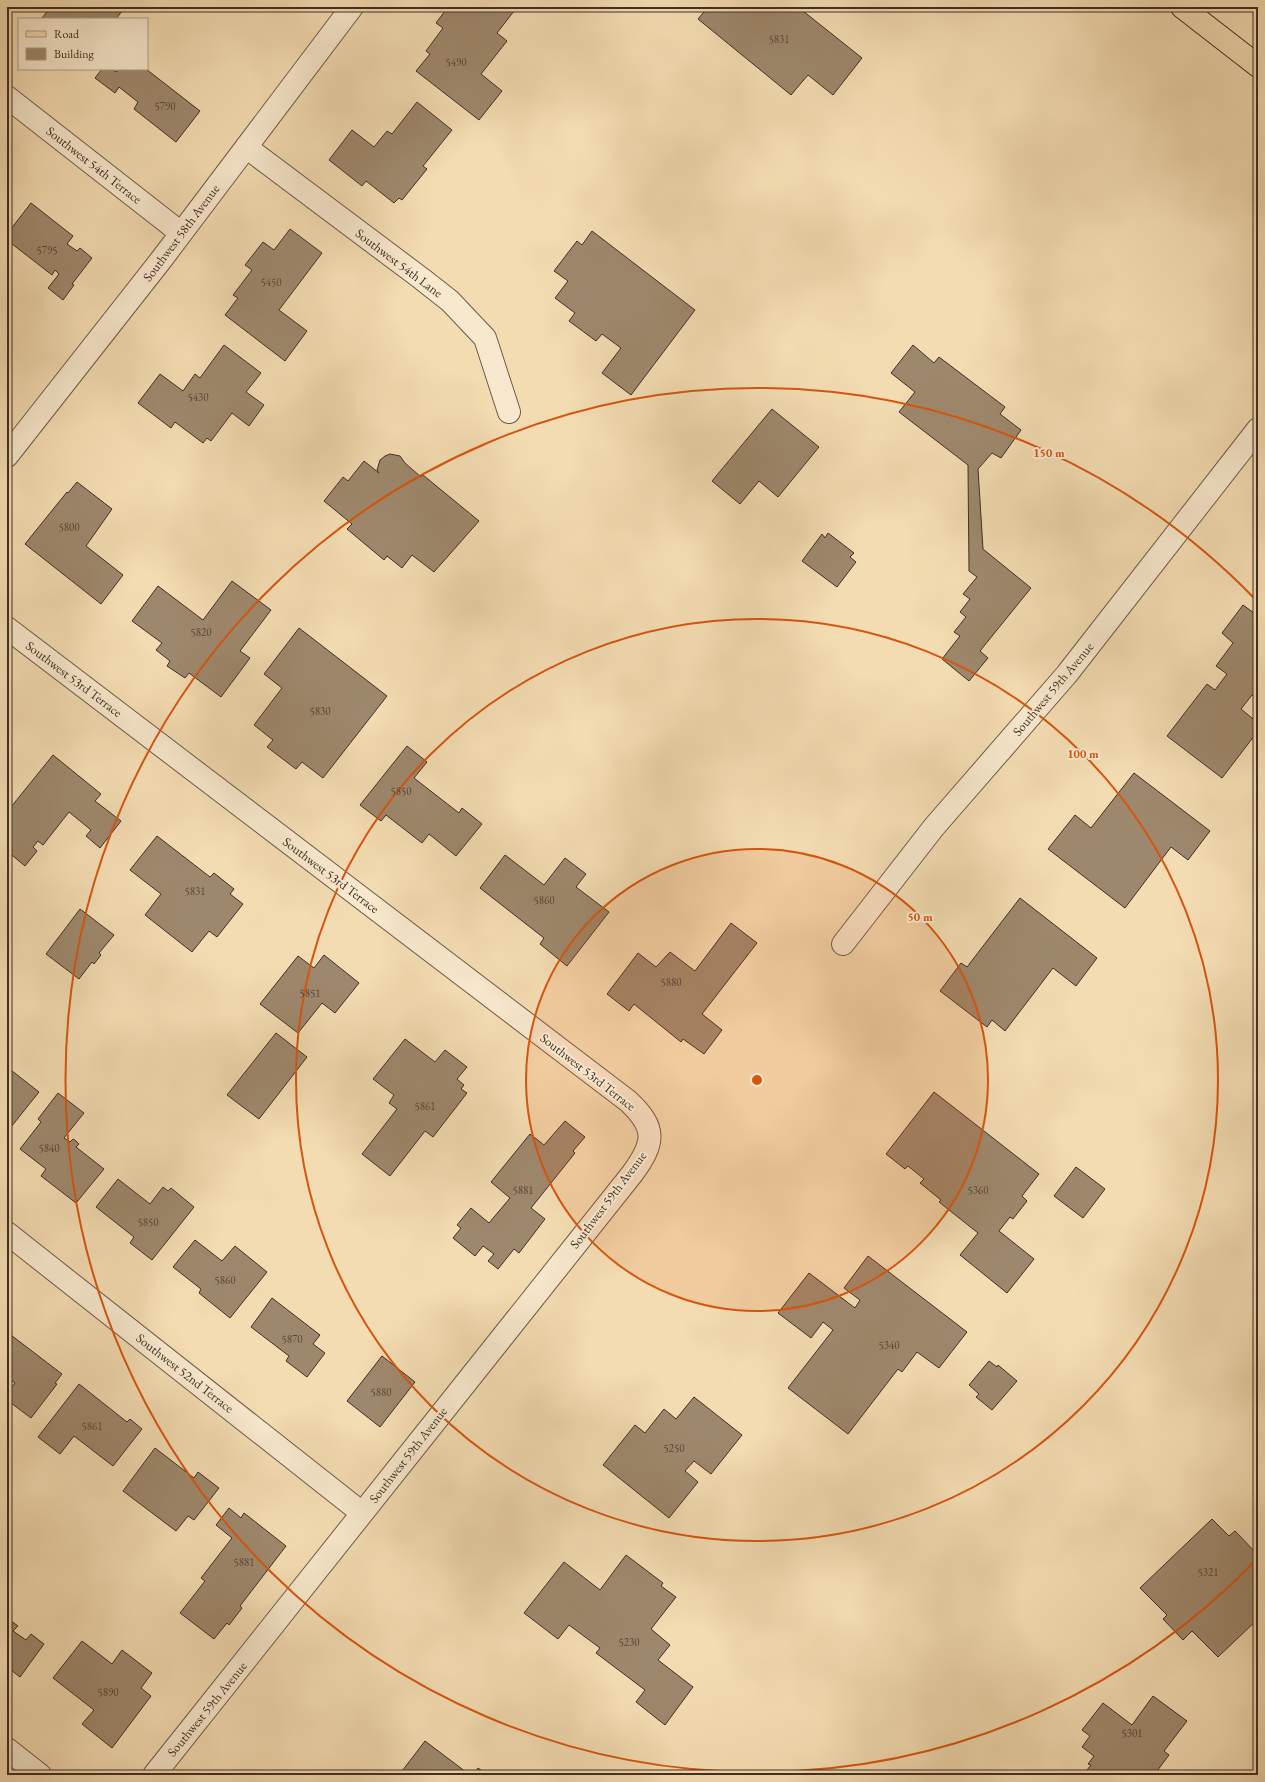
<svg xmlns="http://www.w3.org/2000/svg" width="1265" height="1782" font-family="'EB Garamond',serif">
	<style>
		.building { fill: #9e886d; stroke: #402e23 }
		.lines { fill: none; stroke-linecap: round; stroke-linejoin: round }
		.minor-casing { stroke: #6d5a47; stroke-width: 24 }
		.major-casing { stroke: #402e23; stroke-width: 24 }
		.minor { stroke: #f8e8cd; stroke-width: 22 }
		.major { stroke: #f4dcb2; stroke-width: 22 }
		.ring { fill: none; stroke: #d7550e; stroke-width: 2 }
		.labels { text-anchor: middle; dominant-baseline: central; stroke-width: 4; stroke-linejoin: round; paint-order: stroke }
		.number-label { font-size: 11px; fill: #584436 }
		.street-label { font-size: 13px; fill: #402e23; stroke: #f8e8cd }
		.centre { fill: #d7550e; stroke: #f8e8cd; stroke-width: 2 }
		.ring-label { font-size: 12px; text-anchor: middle; font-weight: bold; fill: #d7550e; stroke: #f8e8cd; stroke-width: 4; stroke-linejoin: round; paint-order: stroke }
	</style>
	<rect width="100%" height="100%" fill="#f4dcb2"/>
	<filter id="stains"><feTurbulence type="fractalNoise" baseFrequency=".005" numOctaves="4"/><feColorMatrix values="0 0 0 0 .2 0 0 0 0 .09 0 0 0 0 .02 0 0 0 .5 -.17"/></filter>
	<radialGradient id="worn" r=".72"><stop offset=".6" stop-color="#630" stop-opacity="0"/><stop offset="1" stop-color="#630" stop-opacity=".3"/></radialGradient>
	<!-- building -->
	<path class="building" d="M51,7H125L116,19H41Z
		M448,7H508L514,11L497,33L507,41L481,74L502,91L479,120L416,71L430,54L426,51L443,28L436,23Z
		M708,7H798L862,58L833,95L808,75L791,95L698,19Z
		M102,69H112L116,72L118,69H146L200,111L176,142L134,109L138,102L119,87L115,93L95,78Z
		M417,102L452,130L423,166L427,169L402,200L399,198L394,203L366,181L362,186L329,160L352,130L374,147L387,131L392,134Z
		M31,203L73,236L67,244L77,251L80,248L92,258L72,284L74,285L63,300L48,288L59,274L55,270L52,275L7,240V234Z
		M290,229L322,253L279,310L307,331L285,361L225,315L238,298L233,295L252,270L245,265L263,242L274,250Z
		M592,231L695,310L631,395L602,373L621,348L602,334L596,341L569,321L575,313L555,298L568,281L554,271L577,241L582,245Z
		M224,345L261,373L246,392L264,405L249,426L232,413L211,441L207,438L203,443L175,422L171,428L138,403L160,374L183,391L195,374L200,378Z
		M913,345L934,363L939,357L1005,407L1000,414L1021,430L1001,458L992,453L978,469L983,549L1031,588L980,651L988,658L969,681L942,659L960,636L954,632L966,617L960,612L970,599L963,594L977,577L969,571L968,465L899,412L915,392L891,373Z
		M772,409L819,447L778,497L759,481L740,504L712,481Z
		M390,454L400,456L405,463L421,477L423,475L479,521L434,572L412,555L402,568L387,556L384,560L347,529L352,524L324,501L343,477L348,481L364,461L379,473L377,470L380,460L385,456Z
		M77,482L112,509L86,546L123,575L101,604L25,544L67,492L68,493Z
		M828,533L854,553L850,557L856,562L837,587L802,561L822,534L825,538Z
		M232,581L271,610L240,651L250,658L221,697L189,673L185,678L167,666L170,661L156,650L162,643L132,621L158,586L203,620Z
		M1243,605L1258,616V670L1254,675L1258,678V699L1252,695L1241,709L1258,723V731L1222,778L1167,736L1207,684L1215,690L1227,674L1216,666L1233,643L1222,633Z
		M299,628L387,696L323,778L302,762L296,769L267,747L273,740L254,725L282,688L264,674Z
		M407,746L427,762L414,778L459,813L462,808L482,824L456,856L429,834L422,843L386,815L381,821L360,805Z
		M53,755L101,794L95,801L121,821L100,848L86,836L91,830L69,812L43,845L38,841L33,847L37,851L25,866L7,851V812Z
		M1134,773L1210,831L1188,860L1171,847L1125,908L1048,849L1075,815L1091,828Z
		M157,836L210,877L214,873L234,889L230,894L243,904L217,937L209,931L192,952L145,915L161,894L130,870Z
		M505,855L544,885L565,858L586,874L576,887L609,912L567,966L540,944L544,938L480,888Z
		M1020,898L1097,958L1076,986L1053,968L1005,1031L992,1020L987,1027L940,991L961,963L967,967Z
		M80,909L114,935L99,953L101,955L94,964L92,962L79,979L46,954Z
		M731,923L757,943L702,1014L722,1030L704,1054L683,1039L681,1042L634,1004L629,1011L607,994L638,953L656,967L670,952L695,971Z
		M324,955L359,983L335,1013L322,1003L298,1033L260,1004L298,956L314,968Z
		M276,1033L307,1057L259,1119L227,1095Z
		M405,1039L435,1062L445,1050L467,1067L457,1079L464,1085L461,1089L467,1093L433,1137L425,1131L390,1176L362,1154L397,1109L389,1103L394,1095L373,1079Z
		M7,1067L39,1092L7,1132Z
		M934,1092L1039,1174L1022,1196L1027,1201L1013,1219L1010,1217L999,1231L1034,1259L1007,1293L960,1255L978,1233L939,1202L941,1200L920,1183L924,1179L908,1166L905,1169L886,1154Z
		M58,1093L84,1113L64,1138L70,1142L73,1139L76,1141L79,1144L76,1147L104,1169L76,1203L41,1176L46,1169L20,1149L41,1122L38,1119Z
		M565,1121L585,1137L573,1151L575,1153L531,1208L545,1219L519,1253L514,1249L498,1269L488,1261L494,1254L483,1246L475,1256L453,1238L461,1228L457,1225L471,1208L489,1223L510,1198L491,1182L530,1134L544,1145Z
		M1076,1167L1105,1189L1083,1218L1054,1196Z
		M118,1179L150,1204L163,1187L168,1191L171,1188L194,1207L152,1260L130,1243L134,1237L96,1207Z
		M195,1240L222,1261L235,1246L267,1272L230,1318L199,1293L201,1289L173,1267Z
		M868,1256L967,1332L939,1368L917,1352L902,1372L898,1369L848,1434L788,1388L833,1330L823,1322L811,1338L778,1313L809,1273L855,1308L860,1300L844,1288Z
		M272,1298L320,1335L313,1344L325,1353L307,1377L286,1361L289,1356L251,1327Z
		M7,1332L62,1374L55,1383L57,1384L31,1418L7,1400V1393L15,1383L7,1377Z
		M382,1356L415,1382L380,1427L347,1401Z
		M989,1361L997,1367L998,1365L1017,1381L992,1410L976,1397L979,1394L969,1385Z
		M79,1384L127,1422L130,1419L142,1429L113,1466L74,1436L60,1454L38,1437Z
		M694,1397L742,1435L711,1474L694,1461L685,1471L698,1482L669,1518L603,1465L635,1425L645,1433L664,1409L676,1419Z
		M155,1448L194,1478L198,1472L219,1488L194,1520L188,1516L176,1531L123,1491Z
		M229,1508L241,1518L244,1513L286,1546L240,1606L242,1608L229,1625L227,1623L214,1639L180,1613L205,1581L201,1578L232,1538L216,1525Z
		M1212,1519L1229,1536L1235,1531L1258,1555V1619L1218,1657L1192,1631L1183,1640L1163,1619L1167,1615L1140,1588Z
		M626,1555L663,1583L661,1586L676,1597L651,1629L670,1645L658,1660L693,1687L665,1725L636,1702L645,1690L596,1653L600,1648L569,1625L558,1639L524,1613L564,1562L600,1590Z
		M7,1618L18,1626L13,1631L26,1640L31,1634L44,1644L20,1677L7,1667L9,1660L7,1659Z
		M82,1641L112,1664L122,1650L152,1673L141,1688L151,1696L112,1748L82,1724L94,1710L53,1678Z
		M1153,1696L1187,1721L1164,1751L1169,1755L1154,1775H1083L1091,1765L1088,1764L1094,1756L1082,1747L1090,1736L1082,1730L1103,1703L1132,1725Z
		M425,1741L470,1775H399Z
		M478,1768L488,1775H473Z"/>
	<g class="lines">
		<!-- minor casing -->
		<g class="minor-casing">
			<path id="minor" d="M7,97L181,233
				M246,147L422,279L450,301L485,338L509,412
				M7,456L161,260L352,7
				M7,628L628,1101C657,1128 655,1143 632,1174L154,1775
				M843,944L934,827L1067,674L1258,429
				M7,1233L362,1513
				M7,1749L40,1775"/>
		</g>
		<!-- major casing -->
		<g class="major-casing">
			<path id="major" d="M1182,7L1258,66"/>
		</g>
		<!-- minor -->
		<use href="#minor" class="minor"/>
		<!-- major -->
		<use href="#major" class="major"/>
	</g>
	<!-- distance rings -->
	<circle cx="757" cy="1080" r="231" fill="#d7550e" fill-opacity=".12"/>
	<g class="ring">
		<circle cx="757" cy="1080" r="231"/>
		<circle cx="757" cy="1080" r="461"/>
		<path d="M1255 1561A692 692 0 1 1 1255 599"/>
	</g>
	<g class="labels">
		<!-- number labels -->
		<g class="number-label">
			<text x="779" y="39">5831</text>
			<text x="456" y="62">5490</text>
			<text x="165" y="106">5790</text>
			<text x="47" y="250">5795</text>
			<text x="271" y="282">5450</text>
			<text x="198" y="397">5430</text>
			<text x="69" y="527">5800</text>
			<text x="201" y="632">5820</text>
			<text x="320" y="711">5830</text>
			<text x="401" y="791">5850</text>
			<text x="195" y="891">5831</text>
			<text x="544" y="900">5860</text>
			<text x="671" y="982">5880</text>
			<text x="310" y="993">5851</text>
			<text x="425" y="1106">5861</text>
			<text x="49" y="1148">5840</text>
			<text x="523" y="1190">5881</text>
			<text x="978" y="1190">5360</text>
			<text x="148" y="1222">5850</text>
			<text x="225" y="1280">5860</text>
			<text x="292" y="1339">5870</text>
			<text x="889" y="1345">5340</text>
			<text x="381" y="1392">5880</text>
			<text x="92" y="1426">5861</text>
			<text x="674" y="1448">5250</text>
			<text x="244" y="1562">5881</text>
			<text x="1208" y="1572">5321</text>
			<text x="629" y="1642">5230</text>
			<text x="108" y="1692">5890</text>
			<text x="1132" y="1733">5301</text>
		</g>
		<!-- street labels -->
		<g class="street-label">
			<text transform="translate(94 165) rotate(38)">Southwest 54th Terrace</text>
			<text transform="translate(181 233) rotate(-53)">Southwest 58th Avenue</text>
			<text transform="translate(399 263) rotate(37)">Southwest 54th Lane</text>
			<text transform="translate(74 679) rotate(37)">Southwest 53rd Terrace</text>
			<text transform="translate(1053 689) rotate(-50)">Southwest 59th Avenue</text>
			<text transform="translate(331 875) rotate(37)">Southwest 53rd Terrace</text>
			<text transform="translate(588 1072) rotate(38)">Southwest 53rd Terrace</text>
			<text transform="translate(608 1200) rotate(-53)">Southwest 59th Avenue</text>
			<text transform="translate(185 1373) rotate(38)">Southwest 52nd Terrace</text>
			<text transform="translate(408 1455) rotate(-52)">Southwest 59th Avenue</text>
			<text transform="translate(207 1709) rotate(-51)">Southwest 59th Avenue</text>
		</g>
	</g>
	<circle cx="757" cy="1080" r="6" class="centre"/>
	<g class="ring-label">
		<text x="1049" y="457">150 m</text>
		<text x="1083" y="758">100 m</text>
		<text x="920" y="921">50 m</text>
	</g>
	<!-- margin -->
	<rect width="1265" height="1782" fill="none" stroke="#f4dcb2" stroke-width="24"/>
	<rect x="8" y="8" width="1249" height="1766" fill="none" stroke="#402e23" stroke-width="2"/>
	<rect x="12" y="12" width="1241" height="1758" fill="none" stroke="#402e23"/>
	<!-- legend -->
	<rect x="18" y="18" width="130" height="52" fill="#f8e8cd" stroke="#ae9e89"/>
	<rect x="26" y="31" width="20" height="6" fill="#f4dcb2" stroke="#ae9e89"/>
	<text x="54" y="38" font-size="12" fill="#402e23">Road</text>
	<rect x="26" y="48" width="20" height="12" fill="#9e886d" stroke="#ae9e89"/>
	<text x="54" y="58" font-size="12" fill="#402e23">Building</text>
	<rect width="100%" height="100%" filter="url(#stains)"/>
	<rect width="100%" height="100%" fill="url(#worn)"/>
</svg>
